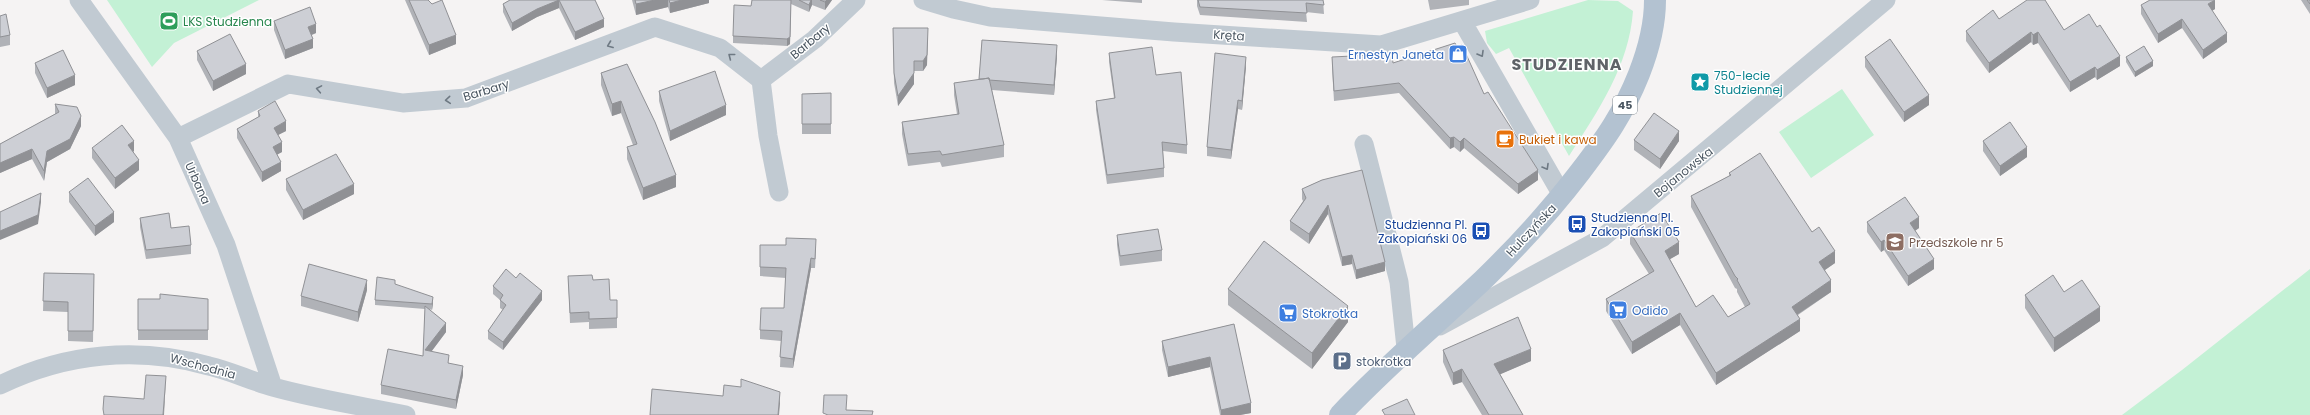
<svg xmlns="http://www.w3.org/2000/svg" width="2310" height="415" font-family="Poppins,sans-serif">
	<style>
		.green { fill: #c3f1d5 }
		.lines { fill: none; stroke-linecap: round; stroke-linejoin: round }
		.street { stroke: #c1cad2; stroke-width: 19 }
		.primary { stroke: #b3c2d1; stroke-width: 22 }
		.wall { fill: #b0b2b7 }
		.shaded-wall { fill: #909195 }
		.building { fill: #cdcfd5; stroke: #909195 }
		.oneway { stroke: #6e7983 }
		.labels { text-anchor: middle; dominant-baseline: central; stroke-width: 3; stroke-linejoin: round; paint-order: stroke }
		.shield { fill: #fff; stroke: #808990; stroke-width: 1 }
		.shield-label { font-size: 11px; font-weight: bold; fill: #4a5661 }
		.leisure-label { font-size: 12px; fill: #27864d; stroke: #fff; text-anchor: start }
		.street-label { font-size: 12px; fill: #4a5661; stroke: #fff }
		.shop-label { font-size: 12px; fill: #366cbe; stroke: #fff; text-anchor: start }
		.culture-label { font-size: 12px; fill: #0d838f; stroke: #fff; text-anchor: start }
		.food-label { font-size: 12px; fill: #c56008; stroke: #fff; text-anchor: start }
		.transit-label { font-size: 12px; fill: #164399; stroke: #fff; text-anchor: start }
		.education-label { font-size: 12px; fill: #785e54; stroke: #fff; text-anchor: start }
		.service-label { font-size: 12px; fill: #4e5e75; stroke: #fff; text-anchor: start }
		.district-label { font-size: 16px; font-weight: bold; letter-spacing: 1px; fill: #5f6368; stroke: #fff }
	</style>
	<rect width="100%" height="100%" fill="#f5f3f3"/>
	<!-- green -->
	<path class="green" d="M107,0H259L174,43L152,67Z
		M1588,0L1618,1L1633,11C1629,66 1598,111 1569,156L1509,48L1496,54L1487,43L1485,31Z
		M1842,89L1874,135L1811,178L1779,132Z
		M2310,269V415H2122L2182,370Z"/>
	<g class="lines">
		<!-- street -->
		<path class="street" d="M79,0L178,138L226,245L273,387
			M923,0L953,9L990,17L1174,32L1381,45L1530,0
			M1462,21L1562,195
			M178,138L288,84L403,103L466,98L655,27L720,48L761,80
			M1364,144L1399,282L1406,348
			M779,192L768,136L761,80L815,39L856,0
			M1440,326L1602,238L1886,0
			M0,385C66,353 138,346 209,366C231,371 251,381 273,387C316,399 362,406 406,415"/>
		<!-- primary -->
		<path class="primary" d="M1340,415C1385,367 1435,325 1483,280C1518,246 1551,210 1580,172C1606,138 1623,114 1639,74C1648,51 1655,25 1655,0"/>
	</g>
	<!-- wall -->
	<path class="wall" d="M405,0H428L456,44L429,55Z
		M510,0H595L604,27L575,40L559,8L537,17L512,31L503,12V4Z
		M632,0H709V3L670,13L668,7L636,15Z
		M752,0H832L825,10L812,5L809,12L791,4L790,44L787,46L733,43V36L751,6Z
		M1102,0H1142V3Z
		M1197,0H1323L1324,14L1306,12L1307,22L1200,15L1197,6Z
		M1428,0H1469V5L1430,10Z
		M2301,0H2310V14Z
		M2141,5L2215,9L2212,11L2227,42L2203,59L2182,28L2158,43L2141,14Z
		M0,16L10,35V45L0,47Z
		M274,21L316,33L312,35L313,48L285,59L274,30Z
		M893,28L927,65L923,71H914V84L898,106L894,83Z
		M2064,30L2120,66L2097,80L2095,77L2070,92L2038,43L2033,45L2031,42L1989,73L1966,41V31Z
		M982,40L1057,55L1054,95L992,90L1004,145V157L942,167L940,162L908,166L902,134V122L957,114L954,95V83L979,80Z
		M1457,47L1484,94L1538,180L1518,194L1464,148L1460,152L1454,147L1450,149L1399,93L1334,101L1332,68V57L1393,63Z
		M197,51L246,74L213,91L197,60Z
		M1109,53L1156,75L1187,145V154L1163,151L1164,168V177L1107,184L1096,110V101L1114,98L1109,62Z
		M1865,57L1929,105L1904,122L1865,67Z
		M2126,57L2153,66L2135,77L2126,62Z
		M35,63L75,85L47,98L35,73Z
		M627,64L676,187L643,200L627,159V147L633,145L621,113L612,116L601,85V73Z
		M1246,66L1242,110L1238,109L1231,159L1207,156V147Z
		M659,91L726,115L670,141L659,101Z
		M831,93V134H802V94Z
		M55,104L81,126L70,149L47,162L44,181L32,159L0,173V144L55,114Z
		M258,111L286,131L278,135L282,152L277,154L281,171L262,182L237,138V129L258,117Z
		M1634,140L1679,141L1660,169L1634,150Z
		M1983,141L2027,157L2000,176L1983,151Z
		M92,148L134,151L133,152L139,170L115,189L92,158Z
		M1729,173L1812,232L1835,263L1825,270L1831,292L1798,315L1800,331L1716,385L1680,325L1632,354L1606,311V299L1649,274L1630,244V232L1679,254L1670,259L1696,307L1728,317L1745,307L1737,292V289L1735,288L1691,207V196L1729,176Z
		M286,179L354,194L303,220L286,190Z
		M1322,180L1385,271L1356,279L1352,264L1342,266L1328,214L1309,244L1290,230V221L1303,201L1302,199V189Z
		M69,192L114,222L95,236L69,202Z
		M140,218L191,245V254L146,259L140,227Z
		M1867,222L1919,228L1915,231L1934,269L1908,286L1884,250L1881,252L1867,232Z
		M1117,235L1162,250V261L1120,266L1117,245Z
		M760,245L816,249L815,268H811L793,368L780,367L781,341L760,339V330L784,308L786,278L760,276Z
		M44,273L94,274L93,342L68,341V312L43,311Z
		M568,276L593,280L610,300H617V328L589,329V322L570,323Z
		M395,285L433,303L432,310L430,309L446,332L431,352L449,363L463,375L456,409L381,394V385L423,356L425,309L375,305V300Z
		M493,286L542,300L503,350L488,339V331L503,310L500,308V300L493,294Z
		M1228,289L1348,322L1312,369L1228,305Z
		M367,290L358,322L301,306V296Z
		M2064,292L2100,321L2054,352L2025,308V295Z
		M138,299H208V340H138Z
		M1234,324L1251,413L1240,415H1220L1210,367L1168,377L1162,350V341Z
		M1443,350L1531,361L1500,374L1523,415H1482L1462,382L1453,385L1443,362Z"/>
	<!-- shaded-wall -->
	<path class="shaded-wall" d="M559,0V8L537,17L512,31V23L537,9Z
		M655,0H668V7L636,15V4Z
		M682,0H709V3L670,13V3Z
		M811,0H812V5L809,12V5Z
		M827,0H832L825,10V2Z
		M2215,0V9L2208,13V4Z
		M791,4L790,44L787,46V39Z
		M604,19V27L575,40V32Z
		M2182,19V28L2158,43V34Z
		M316,24V33L308,36V27Z
		M2031,32V42L1989,73V63Z
		M2038,32V43L2033,45V35Z
		M2227,33V42L2203,59V50Z
		M456,35V44L429,55V45Z
		M928,38L927,65L923,71V61Z
		M313,39V48L285,59V50Z
		M1057,45V55L1054,95V85Z
		M2120,56V66L2097,80V70Z
		M1246,57V66L1242,110V101Z
		M2153,61V66L2135,77V72Z
		M246,64V74L213,91V81Z
		M2095,67V77L2070,92V82Z
		M914,73V84L898,106V96Z
		M75,75V85L47,98V88Z
		M1929,95V105L1904,122V112Z
		M1238,100V109L1231,159V150Z
		M621,101V113L612,116V104Z
		M726,105V115L670,141V131Z
		M81,116V126L70,149L47,162L44,181V171L47,151Z
		M286,121V131L274,137V128Z
		M1679,131V141L1660,169V159Z
		M1454,137V147L1450,149V138Z
		M1464,138V148L1460,152V142Z
		M134,141V151L128,155V145Z
		M282,142V152L273,157V147Z
		M2027,147V157L2000,176V166Z
		M32,149V159L0,173V163Z
		M139,160V170L115,189V178Z
		M281,162V171L262,182V172Z
		M1538,170V180L1518,194V184Z
		M676,175V187L643,200V188Z
		M354,184V194L303,220V210Z
		M41,193V202L38,224L0,240V231Z
		M1328,205V214L1309,244V234Z
		M114,212V222L95,236V226Z
		M1919,217V228L1910,234V223Z
		M1884,240V250L1881,252V242Z
		M1679,242V254L1665,262V251Z
		M1835,251V263L1819,274V262Z
		M1352,255V264L1342,266V257Z
		M811,258V268L793,368V359Z
		M1934,259V269L1908,286V276Z
		M1385,262V271L1356,279V270Z
		M367,280V290L358,322V312Z
		M1831,280V292L1792,318V307Z
		M542,291V300L503,350V342Z
		M433,297V303L432,310V304Z
		M1348,306V322L1312,369V353Z
		M2100,307V321L2054,352V338Z
		M1680,313V325L1632,354V342Z
		M1800,319V331L1716,385V373Z
		M446,323V332L425,360V350Z
		M1531,349V361L1494,377V364Z
		M1210,357V367L1168,377V367Z
		M463,366V375L456,409V400Z
		M1462,369V382L1453,385V373Z
		M166,376L164,415H163Z
		M780,392V403L779,415H778Z
		M1251,403V413L1240,415H1221V410Z"/>
	<!-- building -->
	<path class="building" d="M409,0H428L432,4L442,0L456,35L429,45Z
		M510,0H559L537,9L512,23L503,4Z
		M559,0H595L604,19L575,32Z
		M635,0H655L636,4Z
		M669,0H682L670,3Z
		M752,0H791L790,37L787,39L733,36L734,5L751,6Z
		M799,0H811L809,5Z
		M820,0H827L825,2Z
		M1198,0H1323L1324,5L1306,3L1307,13L1200,7Z
		M2027,0H2045L2064,30L2089,14L2097,27L2100,25L2120,56L2097,70L2095,67L2070,82L2038,32L2033,35L2031,32L1989,63L1966,31L1993,10L1999,19Z
		M2150,0H2215L2208,4L2227,33L2203,50L2182,19L2158,34L2141,5Z
		M2307,0H2310V4Z
		M310,7L316,24L308,27L313,39L285,50L274,21Z
		M6,14L10,35L0,37V16Z
		M893,28H928L927,55L923,61H914V73L898,96L894,73Z
		M230,34L246,64L213,81L197,51Z
		M1890,39L1929,95L1904,112L1865,57Z
		M982,40L1057,45L1054,85L989,80V78L983,79H979Z
		M1455,43L1457,47L1462,45L1484,94L1488,92L1538,170L1518,184L1464,138L1460,142L1454,137L1450,138L1399,83L1334,91L1332,57L1392,54L1393,63Z
		M2144,46L2153,61L2135,72L2126,57Z
		M1152,47L1156,75L1181,72L1187,145L1162,142L1164,168L1107,175L1096,101L1115,98L1109,53Z
		M63,50L75,75L47,88L35,63Z
		M1215,53L1246,57L1242,101L1238,100L1231,150L1207,147Z
		M627,64L655,122L676,175L643,188L627,147L637,144L621,101L612,104L601,73Z
		M715,71L726,105L670,131L659,91Z
		M989,78L1004,145L942,155L940,151L908,154L902,122L959,114L954,83Z
		M831,93V124H802V94Z
		M275,101L286,121L274,128L282,142L273,147L281,162L262,172L237,129L260,116L258,111Z
		M55,104L77,107L81,116L70,139L47,151L44,171L32,149L0,163V144L59,112Z
		M1654,113L1679,131L1660,159L1634,140Z
		M2010,122L2027,147L2000,166L1983,141Z
		M122,125L134,141L128,145L139,160L115,178L92,148Z
		M1760,153L1812,232L1819,227L1835,251L1819,262L1831,280L1792,307L1800,319L1716,373L1680,313L1632,342L1606,299L1654,271L1630,232L1661,213L1679,242L1665,251L1696,307L1713,295L1728,317L1750,304L1737,280L1738,279L1735,276L1691,196L1731,175L1729,173Z
		M336,154L354,184L303,210L286,179Z
		M1362,170L1385,262L1356,270L1352,255L1342,257L1328,205L1309,234L1290,221L1306,198L1302,189L1322,180Z
		M88,178L114,212L95,226L69,192Z
		M41,193L38,215L0,231V212Z
		M1905,197L1919,217L1910,223L1934,259L1908,276L1884,240L1881,242L1867,222Z
		M169,213L171,228L189,226L191,245L146,250L140,218Z
		M1158,229L1162,250L1120,256L1117,235Z
		M786,238L816,239L815,259L811,258L793,359L780,357L782,331L760,330L761,308H784L786,268L760,267V245H786Z
		M1264,241L1348,306L1312,353L1228,289Z
		M309,264L367,280L358,312L301,296Z
		M506,269L516,278L520,273L542,291L503,342L488,331L506,305L500,300L503,295L493,286Z
		M44,273L94,274L93,331H68V302L43,301Z
		M592,275L593,280L609,279L610,300H617V318L589,319V312L570,313L568,276Z
		M2053,275L2064,292L2082,280L2100,307L2054,338L2025,295Z
		M377,277L395,280V284L433,297L432,304L375,300Z
		M160,294L208,299V330H138V299H160Z
		M425,306L446,323L425,350L449,355L448,363L463,366L456,400L381,385L388,349L423,356Z
		M1518,317L1531,349L1494,364L1523,415H1489L1462,369L1453,373L1443,350Z
		M1234,324L1251,403L1221,410L1210,357L1168,367L1162,341Z
		M146,375L166,376L163,415H104L103,409L104,396L144,399Z
		M741,379L780,392L778,415H650L652,389L723,396L724,385L741,387Z
		M824,395H847L846,410L873,411L872,415H828L823,413Z
		M1407,399L1415,415H1385L1382,410Z"/>
	<!-- one-way arrows -->
	<defs><path id="oneway-chevron" d="M-2-3.5L2.5 0L-2 3.5" fill="none" stroke-width="1.6" stroke-linecap="round" stroke-linejoin="round"/></defs>
	<g class="oneway">
		<use href="#oneway-chevron" transform="translate(610 45) rotate(159)"/>
		<use href="#oneway-chevron" transform="translate(1481 54) rotate(60)"/>
		<use href="#oneway-chevron" transform="translate(731 56) rotate(-142)"/>
		<use href="#oneway-chevron" transform="translate(319 89) rotate(-170)"/>
		<use href="#oneway-chevron" transform="translate(448 100) rotate(175)"/>
		<use href="#oneway-chevron" transform="translate(1546 167) rotate(60)"/>
	</g>
	<!-- icons -->
	<defs>
		<g id="stadium-square" transform="scale(1)"><rect x="-9" y="-9" width="18" height="18" rx="4" fill="#2e9e5b" stroke="#fff"/><path d="M0-5a6.5 5 0 1 0 0 10a6.5 5 0 1 0 0-10ZM-3.5-1.8h7v3.6h-7Z" fill="#fff"/></g>
		<g id="shop-square" transform="scale(1)"><rect x="-9" y="-9" width="18" height="18" rx="4" fill="#3f7fe0" stroke="#fff"/><path d="M-5-2.5h2.3a2.7 3.5 0 0 1 5.4 0H5L5.5 6h-11ZM-1.5-2.5h3a1.5 2.3 0 0 0-3 0Z" fill="#fff"/></g>
		<g id="sight-square" transform="scale(1)"><rect x="-9" y="-9" width="18" height="18" rx="4" fill="#0f9aa8" stroke="#fff"/><path d="M0-6L1.8-2.2L6-1.7L2.9 1.2L3.7 5.4L0 3.3L-3.7 5.4L-2.9 1.2L-6-1.7L-1.8-2.2Z" fill="#fff"/></g>
		<g id="cafe-square" transform="scale(1)"><rect x="-9" y="-9" width="18" height="18" rx="4" fill="#e8710a" stroke="#fff"/><path d="M-5.5-4.5H6V0H3Q3 3.5 0 3.5H-2.5Q-5.5 3.5-5.5 0ZM3-3.2v2h1.7v-2ZM-6 4.5H4V6H-6Z" fill="#fff"/></g>
		<g id="bus-square" transform="scale(1)"><rect x="-9" y="-9" width="18" height="18" rx="4" fill="#1a4fb4" stroke="#fff"/><path d="M-5-6H5V4H4V6H2V4H-2V6H-4V4H-5ZM-3.5-4V0h7V-4ZM-3.5 1.2v1.5H-2V1.2ZM2 1.2v1.5H3.5V1.2Z" fill="#fff"/></g>
		<g id="school-square" transform="scale(1)"><rect x="-9" y="-9" width="18" height="18" rx="4" fill="#8d6e63" stroke="#fff"/><path d="M0-5L7-2L0 1L-7-2ZM-4 1L0 2.5L4 1V4Q0 6-4 4Z" fill="#fff"/></g>
		<g id="supermarket-square" transform="scale(1)"><rect x="-9" y="-9" width="18" height="18" rx="4" fill="#3f7fe0" stroke="#fff"/><path d="M-6-5.5h2.5l.6 2H6L4.5 2H-2.5L-4.4-4H-6ZM-1.5 3.2a1.3 1.3 0 1 0 .1 0ZM3 3.2a1.3 1.3 0 1 0 .1 0Z" fill="#fff"/></g>
		<g id="parking-square" transform="scale(1)"><rect x="-9" y="-9" width="18" height="18" rx="4" fill="#5c6f8a" stroke="#fff"/><path d="M-3.5-5.5H1a3.5 3.5 0 0 1 0 7H-1V5.5H-3.5ZM-1-3.4V-.6H.8a1.4 1.4 0 0 0 0-2.8Z" fill="#fff"/></g>
	</defs>
	<g fill-rule="evenodd">
		<use href="#stadium-square" x="169" y="21"/>
		<use href="#shop-square" x="1458" y="54"/>
		<use href="#sight-square" x="1700" y="82"/>
		<use href="#cafe-square" x="1505" y="139"/>
		<use href="#bus-square" x="1577" y="224"/>
		<use href="#bus-square" x="1481" y="231"/>
		<use href="#school-square" x="1895" y="242"/>
		<use href="#supermarket-square" x="1618" y="310"/>
		<use href="#supermarket-square" x="1288" y="313"/>
		<use href="#parking-square" x="1342" y="361"/>
	</g>
	<g class="labels">
		<!-- shield labels -->
		<rect class="shield" x="1613" y="96" width="24" height="18" rx="3"/>
		<g class="shield-label">
			<text x="1625" y="105">45</text>
		</g>
		<!-- leisure labels -->
		<g class="leisure-label">
			<text x="183" y="21">LKS Studzienna</text>
		</g>
		<!-- street labels -->
		<g class="street-label">
			<text transform="translate(1229 35) rotate(4)">Kręta</text>
			<text transform="translate(810 41) rotate(-40)">Barbary</text>
			<text transform="translate(486 90) rotate(-17)">Barbary</text>
			<text transform="translate(1683 172) rotate(-39)">Bojanowska</text>
			<text transform="translate(198 183) rotate(66)">Urbana</text>
			<text transform="translate(1531 230) rotate(-47)">Hulczyńska</text>
			<text transform="translate(203 366) rotate(15)">Wschodnia</text>
		</g>
		<!-- shop labels -->
		<g class="shop-label">
			<text x="1444" y="54" text-anchor="end">Ernestyn Janeta</text>
			<text x="1632" y="310">Odido</text>
			<text x="1302" y="313">Stokrotka</text>
		</g>
		<!-- culture labels -->
		<g class="culture-label">
			<text x="1714" y="75">750-lecie<tspan x="1714" dy="14">Studziennej</tspan></text>
		</g>
		<!-- food labels -->
		<g class="food-label">
			<text x="1519" y="139">Bukiet i kawa</text>
		</g>
		<!-- transit labels -->
		<g class="transit-label">
			<text x="1591" y="217">Studzienna Pl.<tspan x="1591" dy="14">Zakopiański 05</tspan></text>
			<text x="1467" y="224" text-anchor="end">Studzienna Pl.<tspan x="1467" dy="14">Zakopiański 06</tspan></text>
		</g>
		<!-- education labels -->
		<g class="education-label">
			<text x="1909" y="242">Przedszkole nr 5</text>
		</g>
		<!-- service labels -->
		<g class="service-label">
			<text x="1356" y="361">stokrotka</text>
		</g>
		<!-- district labels -->
		<g class="district-label">
			<text x="1567" y="64">STUDZIENNA</text>
		</g>
	</g>
</svg>
